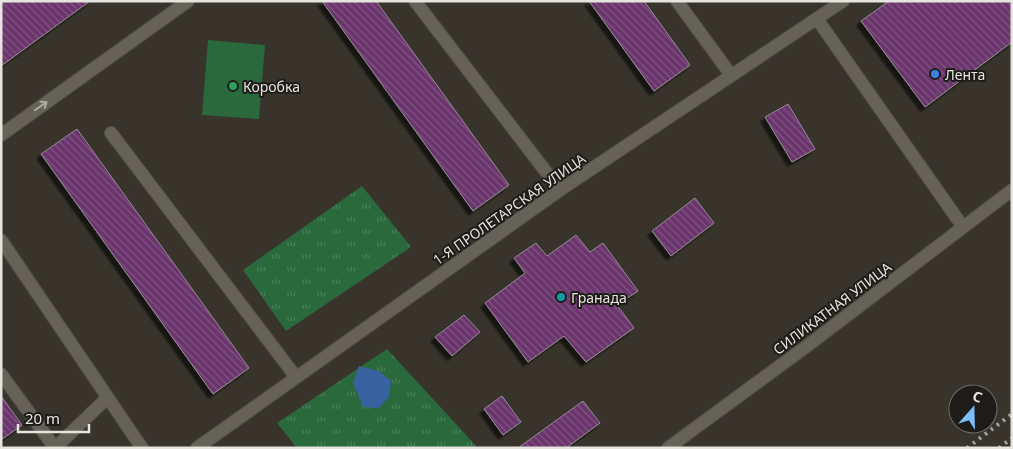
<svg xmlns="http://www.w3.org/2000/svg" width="1013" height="449" font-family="'Noto Sans',sans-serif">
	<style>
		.park { fill: url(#park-tufts) }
		.garden { fill: #2a693c }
		.water { fill: #37629f }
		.building { fill: url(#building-back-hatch); stroke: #948b94; filter: url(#shadow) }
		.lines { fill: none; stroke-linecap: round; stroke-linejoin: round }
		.minor-casing { stroke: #534f48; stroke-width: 14 }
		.minor { stroke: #676258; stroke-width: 12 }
		.rail { stroke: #a4a19a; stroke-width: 4; stroke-dasharray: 2.5 5; stroke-linecap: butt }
		.oneway { stroke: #adaaa2 }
		.shop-dot { fill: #3f7fe0; stroke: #1e1c18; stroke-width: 2 }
		.leisure-dot { fill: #2e9e5b; stroke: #1e1c18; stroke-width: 2 }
		.culture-dot { fill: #0f9aa8; stroke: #1e1c18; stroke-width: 2 }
		.labels { text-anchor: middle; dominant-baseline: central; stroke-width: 4; stroke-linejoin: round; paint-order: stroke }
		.poi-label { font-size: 14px; fill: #e6e4de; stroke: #1e1c18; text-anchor: start }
		.street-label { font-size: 14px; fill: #e6e4de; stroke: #1e1c18 }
	</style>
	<defs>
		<pattern id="park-tufts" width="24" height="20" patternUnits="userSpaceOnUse" patternTransform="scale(1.25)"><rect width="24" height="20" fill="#2a693c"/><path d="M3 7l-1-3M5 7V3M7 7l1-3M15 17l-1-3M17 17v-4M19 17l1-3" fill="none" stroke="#497e58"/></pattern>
		<pattern id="building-back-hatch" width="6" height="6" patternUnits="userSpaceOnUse" patternTransform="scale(1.25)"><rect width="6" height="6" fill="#6b366d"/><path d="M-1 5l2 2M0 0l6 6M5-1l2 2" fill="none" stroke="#805381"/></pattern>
		<filter id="shadow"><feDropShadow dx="-4.5" dy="4.5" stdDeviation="1" flood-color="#0009"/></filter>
	</defs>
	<rect width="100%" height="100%" fill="#38342b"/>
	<!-- park -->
	<path class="park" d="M362,186L411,247L286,331L243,270Z
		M387,349L478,448H297L277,423Z"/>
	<!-- garden -->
	<path class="garden" d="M208,40L265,45L259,119L202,115Z"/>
	<!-- water -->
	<path class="water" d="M359,366L379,371L391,381L389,397L379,408L363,407L353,383Z"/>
	<!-- building -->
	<path class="building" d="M1,1H90L1,66Z
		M322,1H376L509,185L473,211Z
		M589,1H644L690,65L654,91Z
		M889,1H1012V42L925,107L861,21Z
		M788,104L815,149L792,162L765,117Z
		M77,129L249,368L213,394L41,154Z
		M695,198L714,223L671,256L652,231Z
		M576,235L590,252L603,243L638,291L617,305L634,328L586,362L564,336L528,362L485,303L525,273L514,258L536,243L547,256Z
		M464,315L480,332L452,356L435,337Z
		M1,396L22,425L1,440Z
		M502,396L521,422L503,435L484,409Z
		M583,401L600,423L566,448H518Z"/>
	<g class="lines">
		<!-- minor casing -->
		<g class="minor-casing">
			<path id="minor" d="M415,1L560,190
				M677,1L731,75
				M817,19L963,227
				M111,133L296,377
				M1,135L188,1
				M1,240L142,448
				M1,374L55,448L107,398
				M197,448L560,190L843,1
				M668,448L807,346L1012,190"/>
		</g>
		<!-- minor -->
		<use href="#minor" class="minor"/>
		<!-- rail -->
		<path class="rail" d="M967,448L1012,414
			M999,448L1012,438"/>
	</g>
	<!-- one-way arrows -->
	<defs><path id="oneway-shaft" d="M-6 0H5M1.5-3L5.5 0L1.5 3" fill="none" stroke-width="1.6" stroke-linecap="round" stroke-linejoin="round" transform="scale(1.25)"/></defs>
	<use class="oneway" href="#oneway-shaft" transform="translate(41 106) rotate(-35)"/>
	<!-- markers -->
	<circle class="shop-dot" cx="935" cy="74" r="5"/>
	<circle class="leisure-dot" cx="233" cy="86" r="5"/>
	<circle class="culture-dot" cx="561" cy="297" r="5"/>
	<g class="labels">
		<!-- poi labels -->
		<g class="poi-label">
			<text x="945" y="74">Лента</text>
			<text x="243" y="86">Коробка</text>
			<text x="571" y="297">Гранада</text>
		</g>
		<!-- street labels -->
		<g class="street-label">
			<text transform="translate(509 209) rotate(-35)">1-Я ПРОЛЕТАРСКАЯ УЛИЦА</text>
			<text transform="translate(832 308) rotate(-37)">СИЛИКАТНАЯ УЛИЦА</text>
		</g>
	</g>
	<!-- border -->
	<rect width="1013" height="449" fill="none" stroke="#e6e4de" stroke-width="5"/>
	<!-- north arrow -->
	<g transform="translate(973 409) rotate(20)"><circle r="24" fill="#1e1c18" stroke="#6e6c67"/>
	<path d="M0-4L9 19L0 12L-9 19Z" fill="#7cbef9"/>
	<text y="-8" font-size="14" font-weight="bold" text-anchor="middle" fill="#e6e4de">С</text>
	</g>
	<!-- scale -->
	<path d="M18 424v8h71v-8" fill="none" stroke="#e6e4de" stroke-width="2.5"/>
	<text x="25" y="424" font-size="15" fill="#e6e4de" stroke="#1e1c18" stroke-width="4" paint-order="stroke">20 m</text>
</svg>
